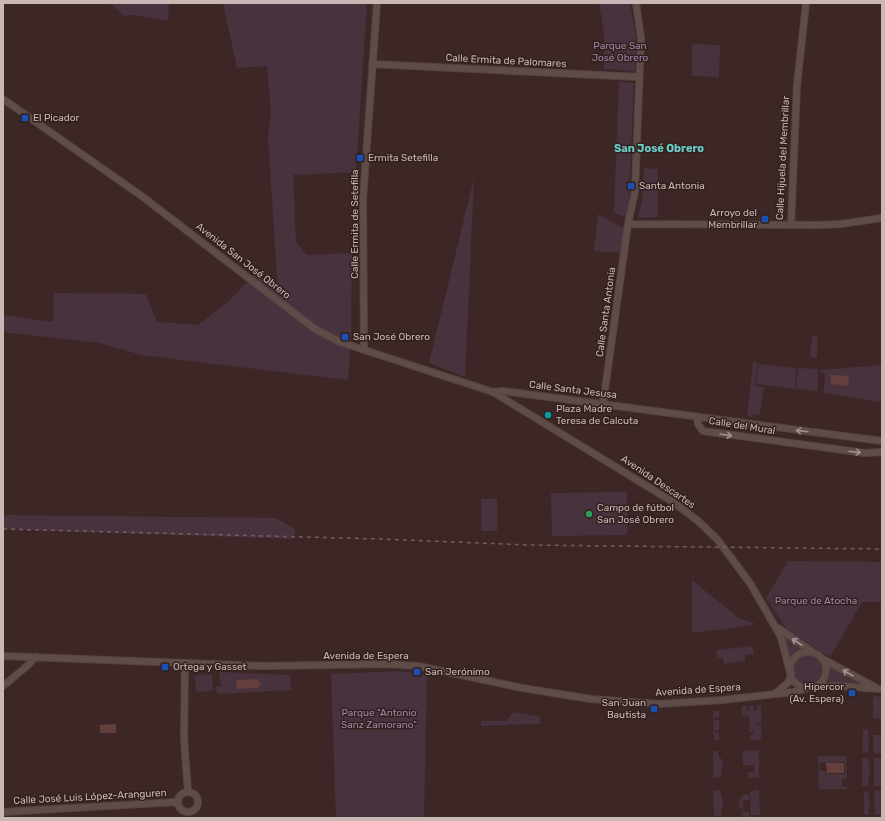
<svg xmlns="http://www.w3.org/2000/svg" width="885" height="821" font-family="Rubik,sans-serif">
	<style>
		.green { fill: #48323e; fill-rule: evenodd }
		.water { fill: #643f3c }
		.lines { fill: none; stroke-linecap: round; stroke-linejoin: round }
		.secondary-casing { stroke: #564442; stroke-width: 8 }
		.secondary { stroke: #5f4b48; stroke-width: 6 }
		.rail { stroke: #735e5c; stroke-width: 1.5; stroke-dasharray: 4 4; stroke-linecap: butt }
		.oneway { stroke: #a3918f }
		.transit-dot { fill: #1a4fb4; stroke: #32201e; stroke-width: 1.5 }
		.culture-dot { fill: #0f9aa8; stroke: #32201e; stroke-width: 1.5 }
		.leisure-dot { fill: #2e9e5b; stroke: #32201e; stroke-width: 1.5 }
		.labels { text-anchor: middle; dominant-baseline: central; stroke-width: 3; stroke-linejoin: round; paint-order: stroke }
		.park-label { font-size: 10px; fill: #9d84a7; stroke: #32201e }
		.street-label { font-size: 10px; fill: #c8b7b5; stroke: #32201e }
		.poi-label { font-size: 10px; fill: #c8b7b5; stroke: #32201e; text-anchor: start }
		.neighbourhood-label { font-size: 11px; font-weight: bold; fill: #6acec7; stroke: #32201e }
	</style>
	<rect width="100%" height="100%" fill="#3c2726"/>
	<!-- green -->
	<path class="green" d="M110,3H169L168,21L132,15L124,16Z
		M223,3H367L356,172L293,175L296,242L307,255L352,253L351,337L348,380L141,355L100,343L3,332V315L53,322L54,293L146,294L157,322L198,325L229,301L255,274L278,292L268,137L271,113L267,66L237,68Z
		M599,3H630L636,37L635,71L604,69V33Z
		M692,44L720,45L719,77L692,76Z
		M619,82L634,83L629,199L626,217L614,213Z
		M644,168L658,169V217L638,218L643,196Z
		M474,178L465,377L429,363Z
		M598,214L625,229L622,253L594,251Z
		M812,336H817V356L816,358L810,357Z
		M753,362H757L755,386L764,387L760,414H753V417L747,416Z
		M758,364L796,368L795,389L756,384Z
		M882,365L881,402L824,393L825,373H821L820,370Z
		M798,368L818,369V391L796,389Z
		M627,492V535L552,536L551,493Z
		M481,499H497V531H481Z
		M3,515L276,518L296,530L293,539L3,529Z
		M788,561L882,562V602H862L830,657L788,631L766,598Z
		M692,580L740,619L754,623V625L692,633Z
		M787,639L803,648L790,659L785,640Z
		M753,646L754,654L745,655V661L724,664L723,658L717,659V650Z
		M794 670a14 14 0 1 1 28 0a14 14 0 1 1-28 0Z
		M830,666L858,683H828Z
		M398,671L427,675L424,818H336L331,674Z
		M219,672L290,675L291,690L217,694L216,687L221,686Z
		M212,674L213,691L196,692L195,675Z
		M873,696L881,697V718H873Z
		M742,706H746L747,711L749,710V706H754V711L757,710V706H761V723H757V725H761V740H750V735L754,734V732H750L749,716L742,715Z
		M713,711H719V717L714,718L715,720H719V730H715V732L719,733V740H714Z
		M514,712L540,717V724L481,726V721H506Z
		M863,729H868L869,741L868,753H863Z
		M873,735H882V753H874Z
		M759,750V778H748V772H754V765H743V751Z
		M713,751H718V757L723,760L721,778H713Z
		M818,756H846L847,778L842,779V787H847V789H819ZM845,762V774H826V771H820V763Z
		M862,758H868L870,770L868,786H862Z
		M874,758H882V786H874Z
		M721,790V798H723V808L721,809V816H714L713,791Z
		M756,790H759L760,815H751L750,791Z
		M882,790V815H875L874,791Z
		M864,791H868L870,804L868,815H864Z
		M742,795H749V800L743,801V812H749L750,817H742V808H740L739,801Z"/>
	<!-- water -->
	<path class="water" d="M831,375L849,376L848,386L831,384Z
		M257,679L261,684L258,688L237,689L236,680Z
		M116,724V733H100V725Z
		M826,763H844V773H827Z"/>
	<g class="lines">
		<!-- secondary casing -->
		<g class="secondary-casing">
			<path id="secondary" d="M372,64L639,77
				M3,99L143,197L315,329L340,342L493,392L673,502L698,521L717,539L750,583L781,637L790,672
				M628,224L819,225L841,224L882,218
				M791,225L797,85L806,3
				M364,350L363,199L377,3
				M493,392L503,391L882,441
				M603,404L628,224L635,191L641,38L636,3
				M697,417L698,424L703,431L865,453L882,452
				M778,628L813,652
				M790 670a18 18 0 1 1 36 0a18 18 0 1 1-36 0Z
				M3,656L263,666L388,664L418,666L522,688L591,699L659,704L722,700L793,692L808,688
				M821,658L875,687
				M185,664L184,738L188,792
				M3,686L26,667L36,657
				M815,687L837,686L882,689
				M777,692L789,682L791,674
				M178 802a10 10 0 1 1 20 0a10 10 0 1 1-20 0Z
				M3,812L177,802"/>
		</g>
		<!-- secondary -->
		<use href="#secondary" class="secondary"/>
		<!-- rail -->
		<path class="rail" d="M3,529L381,539L529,545L882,549"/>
	</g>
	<!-- one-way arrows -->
	<defs><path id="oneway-shaft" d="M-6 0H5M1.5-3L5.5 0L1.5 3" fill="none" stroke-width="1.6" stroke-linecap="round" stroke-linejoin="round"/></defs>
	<g class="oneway">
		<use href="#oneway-shaft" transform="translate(802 431) rotate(-173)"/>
		<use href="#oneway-shaft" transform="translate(726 435) rotate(9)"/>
		<use href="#oneway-shaft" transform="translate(855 452) rotate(7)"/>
		<use href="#oneway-shaft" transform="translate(797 642) rotate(-147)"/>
		<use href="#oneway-shaft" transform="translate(848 673) rotate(-150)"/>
	</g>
	<!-- markers -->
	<g class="transit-dot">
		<rect x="21" y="114" width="8" height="8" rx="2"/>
		<rect x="356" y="154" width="8" height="8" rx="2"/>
		<rect x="627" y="182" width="8" height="8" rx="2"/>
		<rect x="761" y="215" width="8" height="8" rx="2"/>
		<rect x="341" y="333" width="8" height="8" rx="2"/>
		<rect x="161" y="663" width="8" height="8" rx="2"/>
		<rect x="413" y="668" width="8" height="8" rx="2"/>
		<rect x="848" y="689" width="8" height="8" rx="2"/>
		<rect x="650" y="705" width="8" height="8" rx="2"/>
	</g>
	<circle class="culture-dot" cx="548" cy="415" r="4"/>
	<circle class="leisure-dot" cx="589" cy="514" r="4"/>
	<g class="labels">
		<!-- park labels -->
		<g class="park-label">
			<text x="620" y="46">Parque San<tspan x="620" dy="12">José Obrero</tspan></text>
			<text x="816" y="601">Parque de Atocha</text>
			<text x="379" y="713">Parque "Antonio<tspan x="379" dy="12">Sanz Zamorano"</tspan></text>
		</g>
		<!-- street labels -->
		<g class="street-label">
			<text transform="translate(506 61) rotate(3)">Calle Ermita de Palomares</text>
			<text transform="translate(783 158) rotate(-87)">Calle Hijuela del Membrillar</text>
			<text transform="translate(355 224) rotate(-90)">Calle Ermita de Setefilla</text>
			<text transform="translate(243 261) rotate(38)">Avenida San José Obrero</text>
			<text transform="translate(606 312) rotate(-82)">Calle Santa Antonia</text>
			<text transform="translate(573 390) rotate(7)">Calle Santa Jesusa</text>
			<text transform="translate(742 426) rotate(9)">Calle del Mural</text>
			<text transform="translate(658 482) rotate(34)">Avenida Descartes</text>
			<text x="366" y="656">Avenida de Espera</text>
			<text transform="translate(698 690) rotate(-4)">Avenida de Espera</text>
			<text transform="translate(90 797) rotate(-3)">Calle José Luis López-Aranguren</text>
		</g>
		<!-- poi labels -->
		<g class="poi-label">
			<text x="33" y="118">El Picador</text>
			<text x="368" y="158">Ermita Setefilla</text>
			<text x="639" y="186">Santa Antonia</text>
			<text x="757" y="213" text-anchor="end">Arroyo del<tspan x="757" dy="12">Membrillar</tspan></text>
			<text x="353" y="337">San José Obrero</text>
			<text x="556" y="409">Plaza Madre<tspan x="556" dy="12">Teresa de Calcuta</tspan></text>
			<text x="597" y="508">Campo de fútbol<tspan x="597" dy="12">San José Obrero</tspan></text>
			<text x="173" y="667">Ortega y Gasset</text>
			<text x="425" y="672">San Jerónimo</text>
			<text x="844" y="687" text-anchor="end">Hipercor<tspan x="844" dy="12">(Av. Espera)</tspan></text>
			<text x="646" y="703" text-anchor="end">San Juan<tspan x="646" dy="12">Bautista</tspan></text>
		</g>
		<!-- neighbourhood labels -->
		<g class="neighbourhood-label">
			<text x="659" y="148">San José Obrero</text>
		</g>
	</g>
	<!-- border -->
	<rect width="885" height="821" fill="none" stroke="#c8b7b5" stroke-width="8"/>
</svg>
